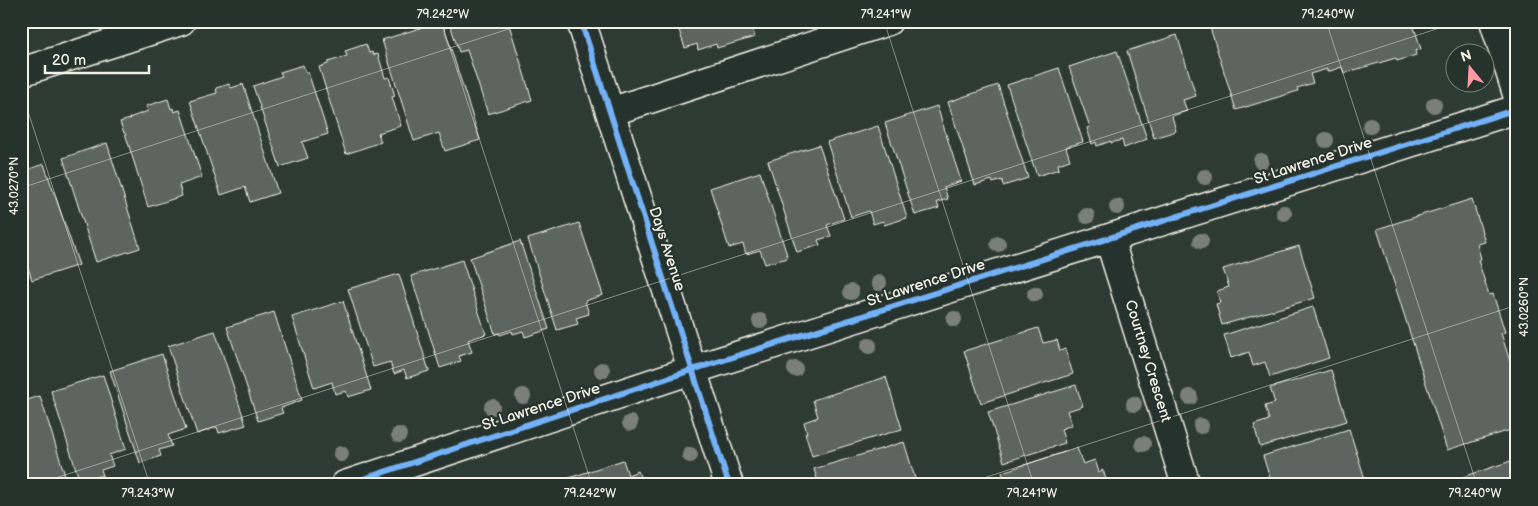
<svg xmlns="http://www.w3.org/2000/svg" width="1538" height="506" font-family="'Balsamiq Sans',sans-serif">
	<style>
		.building { fill: #5c655e; stroke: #f4f1e8 }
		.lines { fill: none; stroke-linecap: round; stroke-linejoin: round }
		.minor-casing { stroke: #f4f1e8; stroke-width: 31 }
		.minor { stroke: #26332d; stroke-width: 28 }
		.cycleway-casing { stroke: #26332d; stroke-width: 9 }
		.cycleway { stroke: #73b2f8; stroke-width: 6 }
		.tree { fill: #7a8079 }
		.ticks { fill: none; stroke: #f4f1e8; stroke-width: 1; stroke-opacity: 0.45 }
		.labels { text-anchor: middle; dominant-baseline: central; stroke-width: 4.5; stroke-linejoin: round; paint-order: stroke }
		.street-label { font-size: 15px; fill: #f4f1e8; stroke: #26332d }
		.neatline { fill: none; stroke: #f4f1e8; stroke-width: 2 }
		.ticks-label { font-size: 12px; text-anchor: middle; fill: #f4f1e8 }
	</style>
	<rect width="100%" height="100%" fill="#2e3b34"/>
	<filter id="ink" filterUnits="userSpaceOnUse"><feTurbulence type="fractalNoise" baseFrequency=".02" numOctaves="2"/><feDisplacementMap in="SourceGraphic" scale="10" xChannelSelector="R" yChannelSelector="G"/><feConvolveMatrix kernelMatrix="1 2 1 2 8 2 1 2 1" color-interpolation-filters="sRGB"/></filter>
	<g filter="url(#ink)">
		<!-- building -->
		<path class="building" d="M442,21L480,140L445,151L439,133L414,141L382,40Z
			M449,21H508L532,100L488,114L467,50L459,52Z
			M676,21H750L755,37L717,48L716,44L698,50L697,44L685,48Z
			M1208,21H1412L1421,49L1415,51L1416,55L1397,61L1396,58L1344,73L1342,67L1327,72V69L1310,74L1313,83L1297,88L1298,91L1236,110Z
			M1177,35L1196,96L1183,100L1187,111L1172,116L1176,131L1154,138L1127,51Z
			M366,44L369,53L372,52L373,55L378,54L385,78L389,77L395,96L392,97L401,126L378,133L381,142L346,154L319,67L328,64V62L347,56L345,51Z
			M1117,51L1147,139L1124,148L1122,140L1111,143V141L1097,146L1096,142L1092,144L1087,128L1090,127L1069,67Z
			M303,65L306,73L308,72L328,134L302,142L308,158L280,167L253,86L282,76L280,72Z
			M1059,68L1083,142L1066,147L1070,160L1058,164L1059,169L1037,176L1007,85Z
			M229,84L231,88L243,84L278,193L250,202L245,187L221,195L190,101L217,93L216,88Z
			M998,85L1028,178L1003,186L1002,180L993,183L992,180L975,185L948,102Z
			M168,99L171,109L173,108L174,112L180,110L202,177L179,185L182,196L148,207L125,133H124L120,122L130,119L129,118L148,111L146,106Z
			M937,106L961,181L944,187L948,199L937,202L939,208L915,215L885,123Z
			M878,126L907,218L884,225L883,221L873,224L869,211L851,217L827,142Z
			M107,143L140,248L96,262L63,158Z
			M819,145L844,219L827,225L831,236L818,240L820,245L797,252L768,161Z
			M44,164L79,265L32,280L21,247V172Z
			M760,172L788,258L765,264L760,250L746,254L743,244L729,248L710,188Z
			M1472,199L1485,242L1477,244L1481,259L1478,260L1489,295L1493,294L1505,332L1501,333L1512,368L1515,367L1517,372V428L1447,450L1377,229Z
			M579,223L603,295L585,301L589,314L576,318L578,324L557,330L528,239Z
			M520,241L549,329L525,337L523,331L513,334L512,331L500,335L499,333L495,334L470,258Z
			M1299,246L1315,298L1222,325L1216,304L1220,303L1217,291L1229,287L1223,269Z
			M462,260L486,334L468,340L472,352L459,356L461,361L440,368L411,276Z
			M399,274L429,371L407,378L404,370L394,374L390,362L373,367L348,289Z
			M343,301L371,390L348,397L346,391L335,394L332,382L314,388L292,317Z
			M1313,307L1329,358L1270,377L1265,362L1253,366L1249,352L1231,358L1224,335Z
			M274,312L302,400L281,408L283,413L258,421L227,327Z
			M1038,328L1043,343L1057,340L1060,351L1065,349L1073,374L981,403L964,351Z
			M215,331L246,425L219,433L217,427L197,434L168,346Z
			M162,354L186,429L168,435L172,446L159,450L161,456L140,463L110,371Z
			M1331,370L1347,421L1260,447L1254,425L1269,420L1265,406L1275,403L1270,388Z
			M103,375L126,449L109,455L113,466L101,470L103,475L80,482L51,391Z
			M886,377L902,429L812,456L805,433H807L804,422L818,417L813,400Z
			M1076,385L1083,406L1067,411L1072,425L1061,429L1065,443L1004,462L988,412Z
			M40,396L68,485H32L31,482L21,485V402Z
			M1349,429L1365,479L1348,485H1297L1295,479L1272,485L1263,456Z
			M904,442L917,485H819L814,469Z
			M1077,448L1083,464L1095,460L1099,472L1103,470L1108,485H1006L1002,472Z
			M1517,459V485H1459L1457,479Z
			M623,460L628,475L638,471L643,484L648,482L649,485H548Z"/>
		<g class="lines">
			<!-- minor casing -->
			<g class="minor-casing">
				<path id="minor" d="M581,21L729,485
					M1494,21L1517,94
					M21,72L181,21
					M610,112L888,21
					M1109,238L1186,485
					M345,485L692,370L1517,109"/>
			</g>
			<!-- minor -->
			<use href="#minor" class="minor"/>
			<!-- cycleway casing -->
			<g class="cycleway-casing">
				<path id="cycleway" d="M581,21L729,485
					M345,485L692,370L1517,109"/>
			</g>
			<!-- cycleway -->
			<use href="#cycleway" class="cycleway"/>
		</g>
		<!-- trees -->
		<g class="tree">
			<circle cx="1434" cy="105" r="8"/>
			<circle cx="1370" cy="126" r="8"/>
			<circle cx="1326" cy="140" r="8"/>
			<circle cx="1261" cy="161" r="8"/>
			<circle cx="1205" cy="177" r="8"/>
			<circle cx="1117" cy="207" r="8"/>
			<circle cx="1284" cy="213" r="8"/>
			<circle cx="1087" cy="216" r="8"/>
			<circle cx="1201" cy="241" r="8"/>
			<circle cx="998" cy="244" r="8"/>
			<circle cx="879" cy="283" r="8"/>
			<circle cx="851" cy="292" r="8"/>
			<circle cx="1035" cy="294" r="8"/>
			<circle cx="954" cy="319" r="8"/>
			<circle cx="760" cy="321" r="8"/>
			<circle cx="869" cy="346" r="8"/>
			<circle cx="795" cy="369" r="8"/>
			<circle cx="602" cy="370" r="8"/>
			<circle cx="523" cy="396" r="8"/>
			<circle cx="1190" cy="397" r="8"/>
			<circle cx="1134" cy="404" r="8"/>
			<circle cx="492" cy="407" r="8"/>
			<circle cx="630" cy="423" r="8"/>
			<circle cx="1201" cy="426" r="8"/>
			<circle cx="399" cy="435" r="8"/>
			<circle cx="1143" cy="444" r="8"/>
			<circle cx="341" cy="454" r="8"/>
			<circle cx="690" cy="455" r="8"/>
		</g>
	</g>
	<!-- ticks -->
	<path class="ticks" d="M441,21L592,485M884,21L1034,485M1326,21L1477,485M21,90L150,485M21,188L533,21M34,485L1461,21M962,485L1517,305"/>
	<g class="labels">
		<!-- street labels -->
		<g class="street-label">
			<text transform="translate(1313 161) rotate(-18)">St Lawrence Drive</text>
			<text transform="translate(667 249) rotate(72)">Days Avenue</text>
			<text transform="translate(926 283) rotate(-18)">St Lawrence Drive</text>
			<text transform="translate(1148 361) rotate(73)">Courtney Crescent</text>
			<text transform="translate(541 407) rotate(-18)">St Lawrence Drive</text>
		</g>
	</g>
	<!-- margin -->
	<rect width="1538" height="506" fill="none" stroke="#26332d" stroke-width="55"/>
	<!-- north arrow -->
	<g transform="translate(1470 68) rotate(342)"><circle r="24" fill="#26332d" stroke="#787f78"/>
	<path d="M0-4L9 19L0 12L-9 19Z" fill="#ff9aa2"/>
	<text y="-8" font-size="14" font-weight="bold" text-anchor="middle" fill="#f4f1e8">N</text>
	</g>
	<!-- scale -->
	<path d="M45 65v8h104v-8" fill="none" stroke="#f4f1e8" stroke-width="2.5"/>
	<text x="52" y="65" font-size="15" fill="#f4f1e8" stroke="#26332d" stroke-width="4" paint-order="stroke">20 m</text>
	<rect x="28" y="28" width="1482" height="450" class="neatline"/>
	<g class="ticks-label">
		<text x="443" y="18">79.242°W</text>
		<text x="886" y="18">79.241°W</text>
		<text x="1328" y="18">79.240°W</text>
		<text transform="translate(14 186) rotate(-90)" y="4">43.0270°N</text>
		<text transform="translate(1524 307) rotate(-90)" y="4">43.0260°N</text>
		<text x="148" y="497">79.243°W</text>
		<text x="590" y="497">79.242°W</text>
		<text x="1032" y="497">79.241°W</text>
		<text x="1475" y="497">79.240°W</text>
	</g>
</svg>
